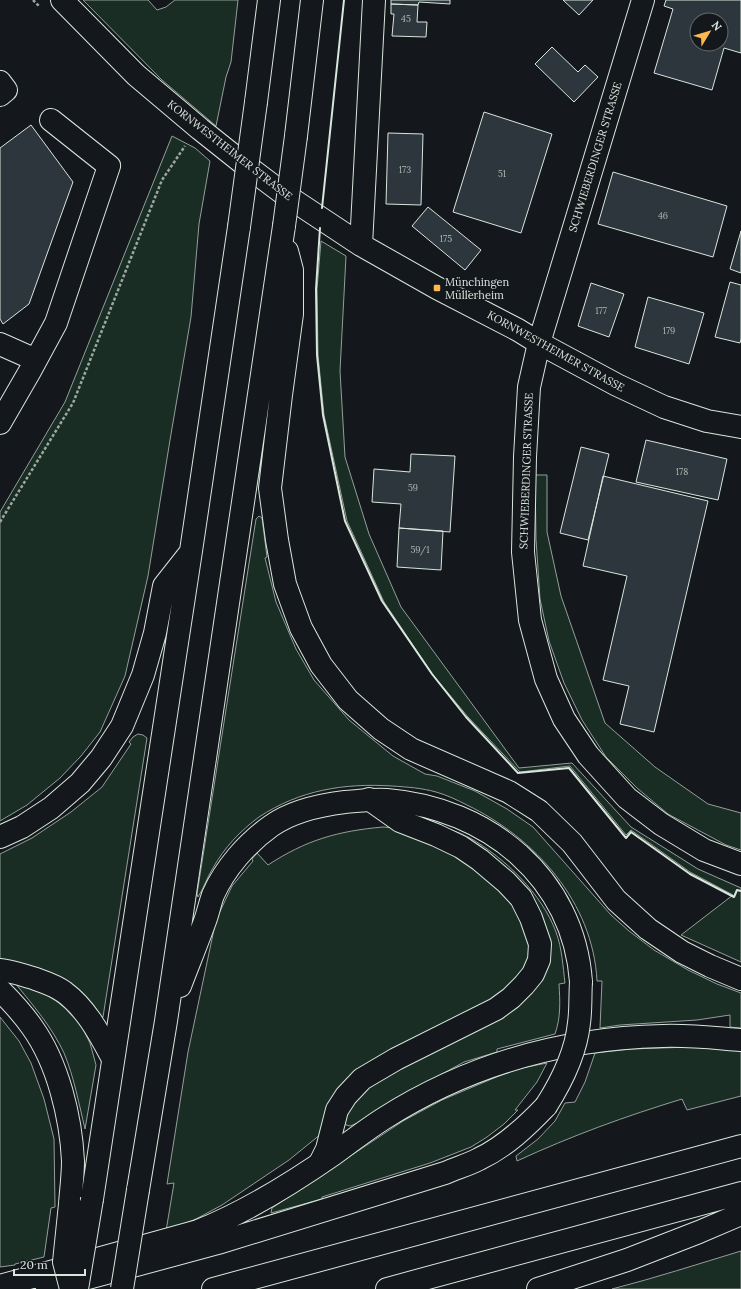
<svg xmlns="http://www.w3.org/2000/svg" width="741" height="1289" font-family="Lora,serif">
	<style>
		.green { fill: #1a2d24; stroke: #939e99 }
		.building { fill: #2c363c; stroke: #d8e6dc; fill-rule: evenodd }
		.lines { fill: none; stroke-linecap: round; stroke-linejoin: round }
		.minor-casing { stroke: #d8e6dc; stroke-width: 24 }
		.highway-casing { stroke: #d8e6dc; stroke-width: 24 }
		.path { stroke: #9da8a2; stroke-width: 2.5; stroke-dasharray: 3 2; stroke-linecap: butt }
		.minor { stroke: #14181c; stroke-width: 22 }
		.highway { stroke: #14181c; stroke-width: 22 }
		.highway-bridge-casing { stroke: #d8e6dc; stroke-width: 24; stroke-linecap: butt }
		.highway-bridge { stroke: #14181c; stroke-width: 22 }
		.wall { stroke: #d8e6dc; stroke-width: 2 }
		.poi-dot { fill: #ffb74d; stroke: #14181c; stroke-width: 1.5 }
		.labels { text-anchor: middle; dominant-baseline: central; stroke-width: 3; stroke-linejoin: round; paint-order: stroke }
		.number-label { font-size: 9px; fill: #adbab4 }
		.street-label { font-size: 11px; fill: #d8e6dc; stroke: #14181c }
		.poi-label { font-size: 11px; fill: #d8e6dc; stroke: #14181c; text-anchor: start }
	</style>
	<rect width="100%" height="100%" fill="#14181c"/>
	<!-- green -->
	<path class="green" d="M83,0H148L157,10L166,7L175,0H238L231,62L226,77L216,126L162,80Z
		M172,136L195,148L210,161L199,224L191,317L170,440L148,576L125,676L100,732L81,756L60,778L27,805L0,821V512L65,402Z
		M321,241L346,256L340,371L345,457L369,534L401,607L519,768L572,763L631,827L698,869L741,888V962L681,935L733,895L690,872L631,830L626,835L570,766L520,772L468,717L433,675L384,602L347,521L324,415L318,355L317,289Z
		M535,475H547V532L561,596L605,723L655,767L708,804L741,813V850L726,845L668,814L637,788L606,757L582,720L564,683L549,641L540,599L536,539Z
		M259,516L262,518L267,557L265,558L276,602L296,649L314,680L349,720L393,756L425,774L437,776L475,791L507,809L533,827L611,915L629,931L654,950L688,970L717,984L741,993V1028L730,1027V1015L697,1020L620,1025L600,1028L602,981H597C593,902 535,838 467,805C457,800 447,795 436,792C422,788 407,787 392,786C344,783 300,790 259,817C240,831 224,848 213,868C207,877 204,888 198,897L197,894L256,519Z
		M138,734L143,735L147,738L103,1017L94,1014L83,994L71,984L0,961V854L32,838L71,812L102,787L131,744L129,742L133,737Z
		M412,814C416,815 420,815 424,817C427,818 428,821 431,822C444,828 458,831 470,838C505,858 542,894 556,932C562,948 563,967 565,983L559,984C560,1001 561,1017 555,1034L497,1049V1052L464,1062L407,1093L360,1122L350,1126L343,1124L348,1103L365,1085L544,972L550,961V945L542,923Z
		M383,827L406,829L432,840L471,865L512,901L532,940L527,968L505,995L386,1056L321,1134L289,1160L222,1205L196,1219L166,1231L174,1183L167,1184L188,1052L216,920L232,886L253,861L252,859L257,853L268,865C306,840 338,831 383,827Z
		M15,983L45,994L64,1006L79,1021L90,1043L96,1065L85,1129C79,1104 74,1077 64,1053C52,1027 32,1004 15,983Z
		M0,1017L19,1041L31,1063L44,1099L54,1139L55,1207L51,1208L44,1257L15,1264V1265L0,1267Z
		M691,1047L741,1051V1096L687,1110L682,1099C626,1116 571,1136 517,1161L516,1156L538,1139L555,1121L565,1103L575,1102L585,1082L595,1053L631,1049Z
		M547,1063L537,1082L515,1110H518L504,1124L487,1137L471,1147L430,1163L322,1197V1199L271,1213L272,1208L403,1121L442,1100L501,1075L522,1068Z
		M741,1251V1289H612C655,1278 698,1264 741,1251Z"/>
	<!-- building -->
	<path class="building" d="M391,0H450V4L419,2L418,5L391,4Z
		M563,0H593L579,15Z
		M666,0H741V53L724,48L712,90L654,73L673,9L664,6ZM697,20H721V44H697Z
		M391,4L418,5L417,22H427L426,37L392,36L394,14H391Z
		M552,47L578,72L585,65L598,77L574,102L535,64Z
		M484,112L552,134L521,233L453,212Z
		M31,125L73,182L29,304L3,324L0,319V148Z
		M388,133L423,134L421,205L386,204Z
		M613,172L727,206L713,257L598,224Z
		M428,207L481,250L465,270L412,226Z
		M741,231V273L730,269Z
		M730,282L741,285V339L740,343L715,337Z
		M591,283L624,294L609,337L578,326Z
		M648,297L704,313L689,364L635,347Z
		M646,440L727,459L718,500L636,482Z
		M581,447L609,454L588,540L560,533Z
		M411,454L455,456L450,532L399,528L401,504L372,502L374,469L410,472Z
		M603,476L708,501L654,732L620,724L629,686L603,680L627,576L583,566Z
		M399,528L443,531L441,570L397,567Z"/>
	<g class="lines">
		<!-- minor casing -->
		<g class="minor-casing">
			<path id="minor" d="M62,0L136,75L200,129L244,164L284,194L361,245L437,288L518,330L539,343L617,385L664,407L707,421L741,427
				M643,0L539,343L529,387L525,457L523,552L530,620L546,679L564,719L588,755L627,798L661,824L704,850L741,864
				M0,82L6,90L0,95
				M361,245L374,0
				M0,344L36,360
				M0,423L30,371L56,323L109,166L51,120
				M0,970C12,971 22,975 33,978C44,982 55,985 64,992C87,1009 100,1035 113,1059
				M320,1163L327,1149L337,1110L346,1096L362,1079L396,1059L496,1009L511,998L524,985L533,974L539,960L540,944L531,918L521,898L506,882L480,860L461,847L436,835L400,821L369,799"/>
		</g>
		<!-- highway casing -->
		<g class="highway-casing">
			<path id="highway" d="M256,102L269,0
				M296,136L312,0
				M287,251L292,270V314L281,395L270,488L277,540L285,584L301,628L321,665L348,700L381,729L411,749L509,792L539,811L572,843L616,900L648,929L682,952L710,966L741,979
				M0,837L22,827L51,808L80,783L101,758L122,726L143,675L155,633L164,586L190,553
				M180,986C188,965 197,943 205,921C208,913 210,903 213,895C225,868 247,843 271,826C292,811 320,805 345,802C359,801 373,799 387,800C488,808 574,878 581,982
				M0,990C12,1002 23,1014 32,1027C58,1063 71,1118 73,1161C73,1175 71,1190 70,1204
				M138,1190L166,1021L284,226
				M92,1199L191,551L239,227
				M0,1286L198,1231C246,1212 291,1184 334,1154C350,1142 366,1130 383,1119C468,1065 562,1038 663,1036C689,1035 715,1038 741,1040
				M47,1289L218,1243L445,1173C456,1168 468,1165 479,1159C505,1147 527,1126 546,1106
				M213,1289L741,1146
				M387,1289L741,1193
				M538,1289L627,1260L699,1232L741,1214"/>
		</g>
		<!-- path -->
		<path class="path" d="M33,0L40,7
			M0,522L73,403L162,180L185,146"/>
		<!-- minor -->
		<use href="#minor" class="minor"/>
		<!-- highway -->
		<use href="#highway" class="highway"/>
		<!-- highway-bridge casing -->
		<g class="highway-bridge-casing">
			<path id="highway-bridge" d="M284,226L296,136
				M239,227L256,102
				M546,1106C562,1081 576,1053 579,1023C581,1009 580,996 581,982
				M70,1204L64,1262L71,1289
				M77,1289L92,1199
				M122,1289L138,1190"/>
		</g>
		<!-- highway-bridge -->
		<use href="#highway-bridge" class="highway-bridge"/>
		<!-- wall -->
		<path class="wall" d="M322,208L344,0
			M320,228L316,289L317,355L323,415L345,521L382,601L432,674L466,717L518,773L569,768L626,838L631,832L690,874L734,897L737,890L741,891"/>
	</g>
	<!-- markers -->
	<rect class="poi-dot" x="433" y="284" width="8" height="8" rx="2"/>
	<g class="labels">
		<!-- number labels -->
		<g class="number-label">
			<text x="406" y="18">45</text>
			<text x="405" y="169">173</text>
			<text x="502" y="173">51</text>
			<text x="663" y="215">46</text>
			<text x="446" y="238">175</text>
			<text x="601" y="310">177</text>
			<text x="669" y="330">179</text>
			<text x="682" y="471">178</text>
			<text x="413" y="487">59</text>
			<text x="420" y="549">59/1</text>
		</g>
		<!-- street labels -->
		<g class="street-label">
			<text transform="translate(230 150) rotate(38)">KORNWESTHEIMER STRASSE</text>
			<text transform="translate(595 157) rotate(-73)">SCHWIEBERDINGER STRASSE</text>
			<text transform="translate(556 351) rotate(29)">KORNWESTHEIMER STRASSE</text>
			<text transform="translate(526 471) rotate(-88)">SCHWIEBERDINGER STRASSE</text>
		</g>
		<!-- poi labels -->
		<g class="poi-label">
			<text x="445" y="282">Münchingen<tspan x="445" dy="13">Müllerheim</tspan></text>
		</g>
	</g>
	<!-- north arrow -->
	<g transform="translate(709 32) rotate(52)"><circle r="19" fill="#14181c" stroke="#626a69"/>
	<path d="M0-3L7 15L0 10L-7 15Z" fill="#ffb74d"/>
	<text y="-6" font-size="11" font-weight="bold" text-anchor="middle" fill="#d8e6dc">N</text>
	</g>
	<!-- scale -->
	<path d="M14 1269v6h71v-6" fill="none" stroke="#d8e6dc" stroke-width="2"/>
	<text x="20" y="1269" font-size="12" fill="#d8e6dc" stroke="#14181c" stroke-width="3" paint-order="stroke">20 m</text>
</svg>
